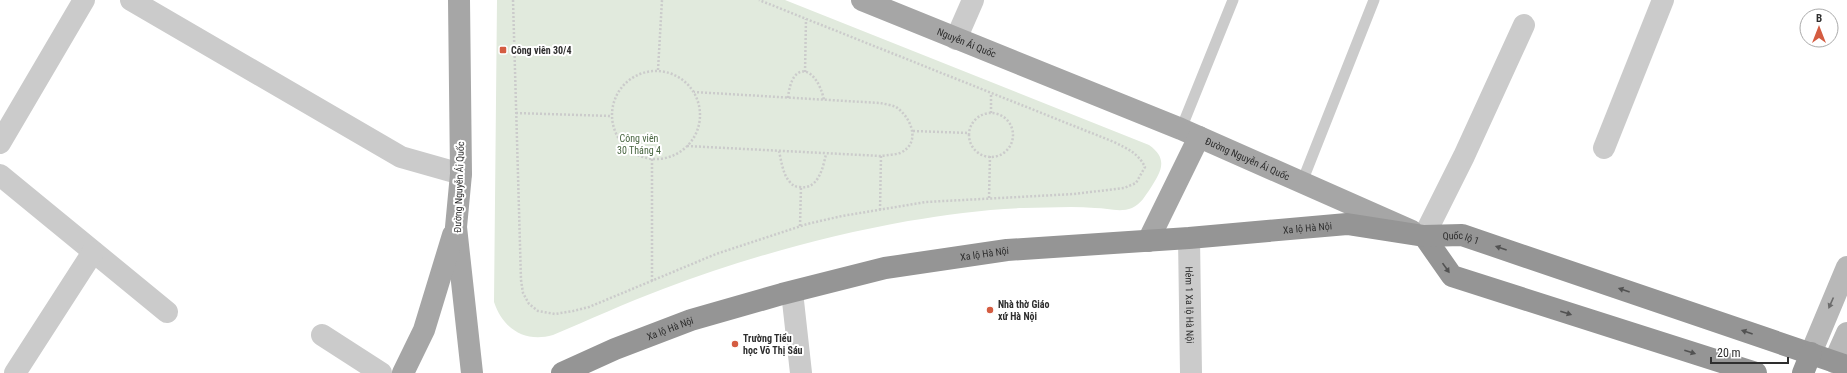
<svg xmlns="http://www.w3.org/2000/svg" width="1847" height="373" font-family="'Roboto Condensed',sans-serif">
	<style>
		.green { fill: #e1eadd }
		.lines { fill: none; stroke-linecap: round; stroke-linejoin: round }
		.path { stroke: #cbcbcb; stroke-width: 2.5; stroke-dasharray: 2 2; stroke-linecap: butt }
		.lane { stroke: #cbcbcb; stroke-width: 11 }
		.street { stroke: #cbcbcb; stroke-width: 22 }
		.secondary { stroke: #b8b8b8; stroke-width: 22 }
		.primary { stroke: #a6a6a6; stroke-width: 22 }
		.highway { stroke: #959595; stroke-width: 22 }
		.oneway { fill: #525252 }
		.oneway2 { fill: #6c6c6c }
		.poi-dot { fill: #d45c41; stroke: #fff; stroke-width: 1.5 }
		.labels { text-anchor: middle; dominant-baseline: central; stroke-width: 4; stroke-linejoin: round; paint-order: stroke }
		.street-label { font-size: 10px; fill: #2e2e2e; stroke: #fff }
		.poi-label { font-size: 10px; font-weight: bold; fill: #2e2e2e; stroke: #fff; text-anchor: start }
		.park-label { font-size: 10px; fill: #486540; stroke: #fff }
	</style>
	<rect width="100%" height="100%" fill="#fff"/>
	<!-- green -->
	<path class="green" d="M497,0H785L1149,145C1169,159 1161,172 1150,189C1145,196 1141,204 1132,208C1120,213 1107,208 1095,208C1071,206 1047,208 1023,208C985,209 946,215 908,221C825,236 742,259 663,289C625,303 589,320 553,335C525,343 503,329 494,302Z"/>
	<g class="lines">
		<!-- path -->
		<path class="path" d="M513,0L521,280L523,293L529,304L538,311L555,314L573,311L589,307L716,254L807,224L842,216L926,202L1074,194L1124,188L1136,183L1145,167C1138,153 1128,149 1114,142L759,0
			M658,70L662,0
			M612 115a44 44 0 1 1 88 0a44 44 0 1 1-88 0Z
			M805,72L806,19
			M788,98C792,58 817,67 824,100
			M969 135a22 22 0 1 1 44 0a22 22 0 1 1-44 0Z
			M516,113L611,116
			M991,113V93
			M913,131L969,133
			M687,146L881,156C886,155 894,155 900,153C922,143 911,117 896,107C891,105 885,104 880,103L694,92
			M779,151C781,160 783,174 789,181C792,185 795,187 800,187C818,190 823,168 826,154
			M989,198L990,156
			M880,210L881,156
			M800,226L801,187
			M652,281V159"/>
		<!-- lane -->
		<path class="lane" d="M1181,129L1233,0
			M1302,182L1374,0"/>
		<!-- street -->
		<g class="street">
			<path d="M131,0L401,157L461,174"/>
			<path d="M956,39L973,0"/>
			<path d="M0,143L84,0"/>
			<path d="M1604,148L1663,0"/>
			<path d="M0,175L167,312"/>
			<path d="M1424,236L1464,156L1524,25"/>
			<path id="s1" d="M1189,238L1191,373"/>
			<path d="M792,292L801,373"/>
			<path d="M322,335L381,373"/>
			<path d="M15,373L93,252"/>
		</g>
		<!-- secondary -->
		<path class="secondary" d="M1811,353L1847,267
			M1834,362L1847,333"/>
		<!-- primary -->
		<g class="primary">
			<path d="M459,0L461,174L456,227L472,373"/>
			<path id="s2" d="M862,0L1181,129L1412,231"/>
			<path d="M1148,241L1199,137"/>
			<path d="M403,373L424,330L453,235"/>
		</g>
		<!-- highway -->
		<g class="highway">
			<path d="M1424,236L1452,276L1756,373"/>
			<path id="s3" d="M562,373L615,349L691,320L782,294L885,268L912,264L1007,250L1189,238L1347,224L1424,236L1462,235L1847,366"/>
			<path d="M1803,373L1811,353"/>
		</g>
	</g>
	<!-- one-way arrows -->
	<defs><path id="oneway-solid" d="M-6-.8H1V-3.2L6.5 0L1 3.2V.8H-6Z"/></defs>
	<g class="oneway">
		<use href="#oneway-solid" transform="translate(1501 248) rotate(-161)"/>
		<use href="#oneway-solid" transform="translate(1446 268) rotate(55)"/>
		<use href="#oneway-solid" transform="translate(1624 290) rotate(-161)"/>
		<use href="#oneway-solid" transform="translate(1566 313) rotate(18)"/>
		<use href="#oneway-solid" transform="translate(1747 332) rotate(-161)"/>
		<use href="#oneway-solid" transform="translate(1690 352) rotate(18)"/>
	</g>
	<use class="oneway2" href="#oneway-solid" transform="translate(1831 303) rotate(114)"/>
	<!-- markers -->
	<g class="poi-dot">
		<rect x="499" y="46" width="8" height="8" rx="2"/>
		<circle cx="990" cy="310" r="4"/>
		<circle cx="735" cy="344" r="4"/>
	</g>
	<g class="labels">
		<!-- street labels -->
		<g class="street-label">
			<text stroke="none"><textPath href="#s2" startOffset="113">Nguyễn Ái Quốc</textPath></text>
			<text stroke="none"><textPath href="#s2" startOffset="417">Đường Nguyễn Ái Quốc</textPath></text>
			<text transform="translate(459 187) rotate(-88)">Đường Nguyễn Ái Quốc</text>
			<text stroke="none"><textPath href="#s3" startOffset="765">Xa lộ Hà Nội</textPath></text>
			<text stroke="none"><textPath href="#s3" startOffset="920">Quốc lộ 1</textPath></text>
			<text stroke="none"><textPath href="#s3" startOffset="441">Xa lộ Hà Nội</textPath></text>
			<text stroke="none"><textPath href="#s1" startOffset="67">Hẻm 1 Xa lộ Hà Nội</textPath></text>
			<text stroke="none"><textPath href="#s3" startOffset="117">Xa lộ Hà Nội</textPath></text>
		</g>
		<!-- poi labels -->
		<g class="poi-label">
			<text x="511" y="50">Công viên 30/4</text>
			<text x="998" y="304">Nhà thờ Giáo<tspan x="998" dy="12">xứ Hà Nội</tspan></text>
			<text x="743" y="338">Trường Tiểu<tspan x="743" dy="12">học Võ Thị Sáu</tspan></text>
		</g>
		<!-- park labels -->
		<g class="park-label">
			<text x="639" y="138">Công viên<tspan x="639" dy="12">30 Tháng 4</tspan></text>
		</g>
	</g>
	<!-- north arrow -->
	<g transform="translate(1819 28)"><circle r="19" fill="#ffffff" stroke="#ababab"/>
	<path d="M0-3L7 15L0 10L-7 15Z" fill="#d45c41"/>
	<text y="-6" font-size="11" font-weight="bold" text-anchor="middle" fill="#2e2e2e">B</text>
	</g>
	<!-- scale -->
	<path d="M1711 357v6h77v-6" fill="none" stroke="#2e2e2e" stroke-width="2"/>
	<text x="1717" y="357" font-size="12" fill="#2e2e2e" stroke="#ffffff" stroke-width="3" paint-order="stroke">20 m</text>
</svg>
